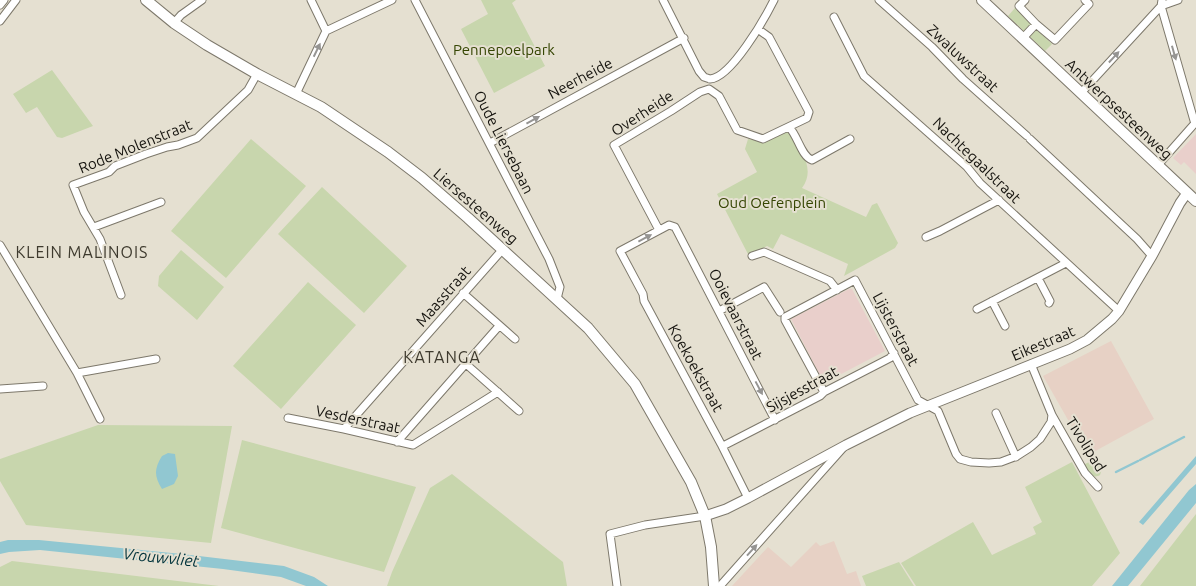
<svg xmlns="http://www.w3.org/2000/svg" width="1196" height="586" font-family="Ubuntu,sans-serif">
	<style>
		.commercial { fill: #e7d1c5 }
		.education { fill: #e9cfcb }
		.green { fill: #c8d6ad }
		.water { fill: #91c7d1 }
		.lines { fill: none; stroke-linecap: round; stroke-linejoin: round }
		.stream { stroke: #91c7d1; stroke-width: 2.5 }
		.minor-casing { stroke: #7d786b; stroke-width: 9 }
		.tertiary-casing { stroke: #7d786b; stroke-width: 11 }
		.secondary-casing { stroke: #7d786b; stroke-width: 12 }
		.minor { stroke: #fff; stroke-width: 7 }
		.tertiary { stroke: #fff; stroke-width: 9 }
		.secondary { stroke: #fff; stroke-width: 10 }
		.oneway { fill: #969593 }
		.labels { text-anchor: middle; dominant-baseline: central; stroke-width: 4; stroke-linejoin: round; paint-order: stroke }
		.park-label { font-size: 15px; fill: #354502; stroke: #e5e0d1 }
		.street-label { font-size: 15px; fill: #15130e; stroke: #e5e0d1 }
		.neighbourhood-label { font-size: 16px; letter-spacing: 1px; fill: #3e3a2e; stroke: #e5e0d1 }
		.water-label { font-size: 16px; font-style: italic; fill: #00333b; stroke: #e5e0d1 }
	</style>
	<rect width="100%" height="100%" fill="#e5e0d1"/>
	<!-- commercial -->
	<path class="commercial" d="M1111,341L1154,419L1088,455L1043,376Z
		M834,541L847,574L856,571L861,586H732L768,547L791,567L816,542L820,546Z"/>
	<!-- education -->
	<path class="education" d="M1196,134V174L1184,162L1181,165L1173,158Z
		M849,289H852L885,351L824,383L791,319Z"/>
	<!-- green -->
	<path class="green" d="M481,0H516L512,3L545,66L494,93L461,29L488,14Z
		M1015,8L1052,44L1045,51L1008,16Z
		M52,70L93,126L62,138L57,137L37,107L26,113L13,94Z
		M785,131L791,133C801,151 816,169 802,188L866,217L872,205L877,203L898,243L895,248L844,276L848,264L781,234L773,249L767,246L749,256L717,194L757,172L745,149L748,139L764,142Z
		M251,139L306,186L226,278L171,231Z
		M322,187L407,266L364,313L278,234Z
		M181,250L224,287L197,320L158,286L159,276Z
		M308,282L356,325L281,409L233,366Z
		M98,425L232,426L211,543L26,525L0,481V459Z
		M242,440L416,487L384,572L221,528Z
		M1097,458L1102,469L1100,475C1092,480 1087,471 1083,465Z
		M1072,462L1120,553L1092,586H916L901,563L973,522L992,555L1036,534L1033,527L1042,522L1025,487Z
		M452,474L563,562L567,586H387L392,572L430,488Z
		M1196,514V586H1140Z
		M12,561L219,586H0V567Z
		M899,562L914,586H866L862,576Z"/>
	<!-- water -->
	<path class="water" d="M168,453L175,454L178,476L174,484L162,489C154,476 154,469 162,456Z
		M1196,456V464L1143,525L1139,522Z
		M1196,484V503L1128,586H1112L1189,490Z
		M8,540H39L182,554L284,566L314,577L328,586H306L281,577L223,569L40,550L9,552L0,554V542Z"/>
	<g class="lines">
		<!-- stream -->
		<path class="stream" d="M1140,460L1184,437
			M1116,472L1138,461"/>
		<!-- minor casing -->
		<g class="minor-casing">
			<path id="minor" d="M311,0L326,31
				M415,0L549,259L560,287L557,299
				M663,0L699,71L704,77L710,79
				M879,0L932,47L963,79L1027,136
				M1025,0L1019,6L1036,24L1055,40L1089,4L1085,0
				M1162,0L1161,6L1195,124
				M0,5L4,0
				M834,17L864,76L967,167L980,183L1119,311
				M0,21L16,0
				M174,23L181,15L202,0
				M1022,39L1036,24
				M710,79C731,78 765,18 774,0
				M1081,93L1161,6L1178,0
				M296,94L326,31L392,0
				M789,127C798,136 801,156 812,160L850,139
				M1030,139L1137,239L1152,256
				M490,143L684,38
				M1158,165L1196,122
				M94,227L161,202
				M659,230L614,145L671,111L700,92L709,89L719,96L737,130L763,139L807,118L809,112L769,37L759,30
				M926,237L940,231L999,200
				M0,245L77,373L100,419
				M752,256L764,252L830,281L837,290
				M1038,278L1050,301L1049,303
				M463,293L515,339
				M121,295L100,239L84,212L73,185L109,172L115,166L146,154L167,147L178,145L197,138L248,90L257,74
				M992,301L1005,326
				M977,309L1066,263
				M719,311L764,287L780,312
				M466,364L519,411
				M77,373L156,359
				M0,389L43,386
				M824,392L785,320V317L855,280L918,400L938,411L956,454L960,459L971,462L989,463L1001,462L1017,456L1031,447L1040,439L1051,422L1052,415L1031,364
				M996,413L1016,457
				M1052,415L1085,473L1098,487
				M288,418L344,429L413,445L498,392
				M344,429L503,249
				M397,442L499,326
				M723,446L820,396L824,392L890,358L894,353
				M748,498L721,444L644,301L643,294L620,251L669,225L675,227L775,420
				M617,586L610,534L645,525L705,516
				M720,586L843,448"/>
		</g>
		<!-- tertiary casing -->
		<g class="tertiary-casing">
			<path id="tertiary" d="M705,516L726,509L748,498L846,445L910,413L1070,349L1087,340L1112,319L1119,311L1152,256L1180,203L1187,193"/>
		</g>
		<!-- secondary casing -->
		<g class="secondary-casing">
			<path id="secondary" d="M146,0L174,23L207,45L257,74L321,107L388,152L422,178L468,218L588,328L635,384L691,482L705,516L711,547L714,586
				M982,0L1196,201"/>
		</g>
		<!-- minor -->
		<use href="#minor" class="minor"/>
		<!-- tertiary -->
		<use href="#tertiary" class="tertiary"/>
		<!-- secondary -->
		<use href="#secondary" class="secondary"/>
	</g>
	<!-- one-way arrows -->
	<defs><path id="oneway-solid" d="M-6-.8H1V-3.2L6.5 0L1 3.2V.8H-6Z" transform="scale(1.25)"/></defs>
	<g class="oneway">
		<use href="#oneway-solid" transform="translate(317 50) rotate(-64)"/>
		<use href="#oneway-solid" transform="translate(1174 53) rotate(74)"/>
		<use href="#oneway-solid" transform="translate(1114 57) rotate(-47)"/>
		<use href="#oneway-solid" transform="translate(533 120) rotate(-29)"/>
		<use href="#oneway-solid" transform="translate(645 238) rotate(-28)"/>
		<use href="#oneway-solid" transform="translate(759 388) rotate(62)"/>
		<use href="#oneway-solid" transform="translate(752 550) rotate(-48)"/>
	</g>
	<g class="labels">
		<!-- park labels -->
		<g class="park-label">
			<text x="504" y="49">Pennepoelpark</text>
			<text x="772" y="202">Oud Oefenplein</text>
		</g>
		<!-- street labels -->
		<g class="street-label">
			<text transform="translate(963 58) rotate(43)">Zwaluwstraat</text>
			<text transform="translate(580 78) rotate(-28)">Neerheide</text>
			<text transform="translate(1119 109) rotate(43)">Antwerpsesteenweg</text>
			<text transform="translate(642 113) rotate(-33)">Overheide</text>
			<text transform="translate(504 142) rotate(63)">Oude Liersebaan</text>
			<text transform="translate(135 146) rotate(-22)">Rode Molenstraat</text>
			<text transform="translate(977 160) rotate(44)">Nachtegaalstraat</text>
			<text transform="translate(476 206) rotate(41)">Liersesteenweg</text>
			<text transform="translate(443 296) rotate(-49)">Maasstraat</text>
			<text transform="translate(736 314) rotate(63)">Ooievaarstraat</text>
			<text transform="translate(896 329) rotate(62)">Lijsterstraat</text>
			<text transform="translate(1043 343) rotate(-23)">Eikestraat</text>
			<text transform="translate(696 368) rotate(61)">Koekoekstraat</text>
			<text transform="translate(802 389) rotate(-29)">Sijsjesstraat</text>
			<text transform="translate(358 419) rotate(12)">Vesderstraat</text>
			<text transform="translate(1086 444) rotate(58)">Tivolipad</text>
		</g>
		<!-- neighbourhood labels -->
		<g class="neighbourhood-label">
			<text x="82" y="252">KLEIN MALINOIS</text>
			<text x="442" y="357">KATANGA</text>
		</g>
		<!-- water labels -->
		<g class="water-label">
			<text transform="translate(161 557) rotate(6)">Vrouwvliet</text>
		</g>
	</g>
</svg>
